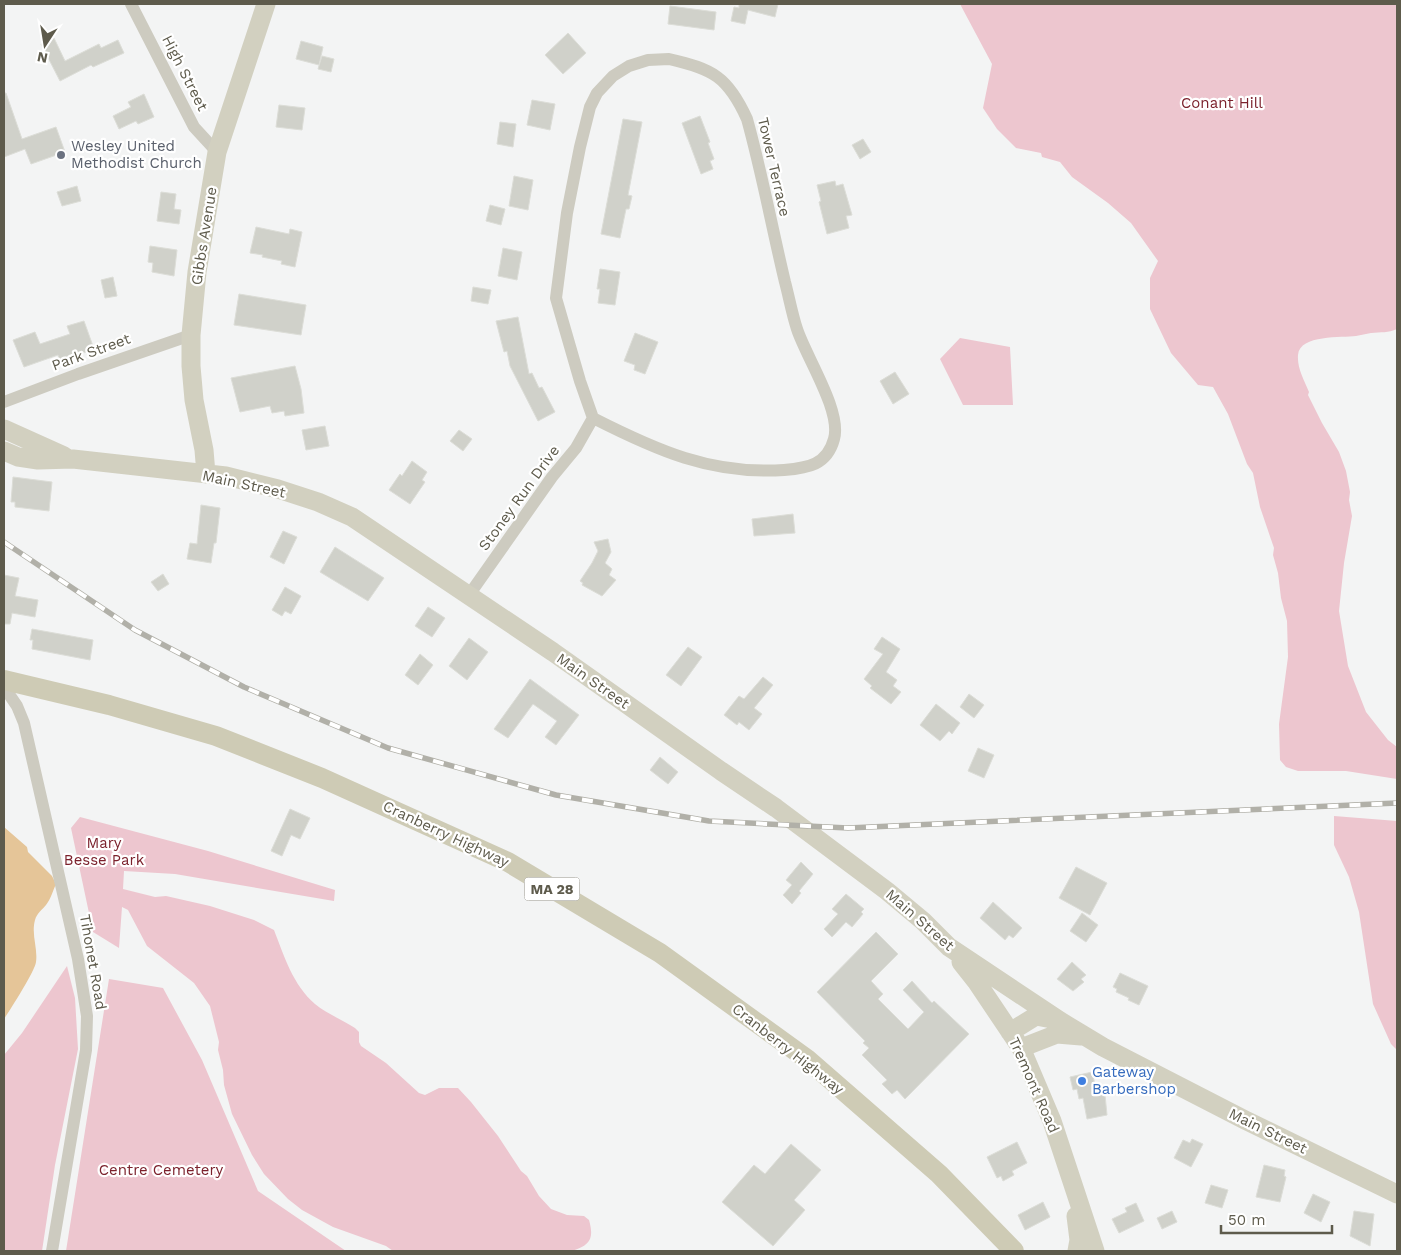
<svg xmlns="http://www.w3.org/2000/svg" width="1401" height="1255" font-family="'Work Sans',sans-serif">
	<style>
		.green { fill: #edc6cf }
		.water { fill: #e5c598 }
		.building { fill: #d0d1ca; stroke: #dcddd7 }
		.lines { fill: none; stroke-linecap: round; stroke-linejoin: round }
		.street { stroke: #cdcbc0; stroke-width: 12 }
		.secondary { stroke: #d2d0c0; stroke-width: 19 }
		.primary { stroke: #cecbb5; stroke-width: 20 }
		.rail-casing { stroke: #b1b0a8; stroke-width: 5.5 }
		.rail { stroke: #fff; stroke-width: 4; stroke-dasharray: 11; stroke-linecap: butt }
		.worship-dot { fill: #6b7280; stroke: #fff; stroke-width: 2 }
		.shop-dot { fill: #3f7fe0; stroke: #fff; stroke-width: 2 }
		.labels { text-anchor: middle; dominant-baseline: central; stroke-width: 4.5; stroke-linejoin: round; paint-order: stroke }
		.shield { fill: #fff; stroke: #8e8c82; stroke-width: 1 }
		.shield-label { font-size: 14px; font-weight: bold; fill: #5e5b4c }
		.street-label { font-size: 15px; fill: #5e5b4c; stroke: #fff }
		.park-label { font-size: 15px; fill: #7b212c; stroke: #fff }
		.worship-label { font-size: 15px; fill: #5b616d; stroke: #fff; text-anchor: start }
		.shop-label { font-size: 15px; fill: #366cbe; stroke: #fff; text-anchor: start }
	</style>
	<rect width="100%" height="100%" fill="#f3f4f4"/>
	<!-- green -->
	<path class="green" d="M960,4H1397V329C1388,333 1381,332 1371,333C1366,334 1361,335 1356,336C1342,338 1300,334 1298,355C1297,368 1304,380 1309,392L1308,395L1322,423L1339,452L1346,471L1350,492L1349,500L1352,516L1344,563L1339,611L1348,666L1366,712L1388,740L1397,747V779L1346,771H1298L1286,767L1280,760L1279,724L1288,657L1287,621L1281,598L1278,573L1273,555L1274,548L1260,507L1253,473L1247,464L1228,414L1213,387L1198,385L1171,353L1150,309V278L1158,261L1131,223L1108,203L1072,177L1060,162L1042,157L1041,153L1016,148L997,129L983,108L992,64Z
		M960,338L1010,347L1013,405H963L940,359Z
		M1334,816L1397,821V1050L1391,1044L1373,1004L1359,912L1349,877L1334,845Z
		M80,817L208,851L335,890L334,901L175,874L124,871L123,889L155,897L166,896L210,906L254,920L274,930C284,956 293,985 315,1004C327,1014 343,1020 355,1028L359,1032V1042L361,1046L386,1063L419,1093L425,1095L439,1088H458L471,1102L498,1136L521,1171L527,1176L539,1196L551,1209L567,1215L584,1216L589,1220C594,1238 591,1245 572,1251H393L386,1246L333,1227L302,1210L288,1199L264,1174L252,1155L232,1114L224,1085L223,1070L218,1050L219,1042L210,1006L194,983L147,946L128,910L122,907L119,948L93,932L71,828Z
		M67,966L75,998L78,1049L55,1165L42,1251H4V1055L22,1033Z
		M109,979L163,988L202,1060L258,1191L346,1251H66Z"/>
	<!-- water -->
	<path class="water" d="M4,827L27,847L28,852L52,876L56,884C53,890 51,899 46,905C42,910 37,913 35,920C31,935 38,948 36,962C35,971 10,1010 4,1019Z"/>
	<!-- building -->
	<path class="building" d="M739,4H778L775,17L748,10L745,24L731,21L734,7L739,8Z
		M670,6L716,12L714,30L668,24Z
		M568,33L586,53L563,74L545,55Z
		M54,38L65,61L99,44L101,48L118,40L124,53L93,67L91,65L60,81L41,44Z
		M301,41L323,47L319,65L296,59Z
		M322,56L334,59L331,72L318,69Z
		M4,93H6L22,139L56,127L65,152L31,164L25,149L4,157Z
		M144,94L154,117L138,124L136,121L119,129L113,116L131,107L128,102Z
		M532,100L555,104L550,130L527,125Z
		M279,105L305,108L302,130L276,127Z
		M700,116L710,142L708,143L714,159L710,161L713,169L701,174L682,123Z
		M623,119L642,122L628,195L632,196L629,209H626L620,238L601,234Z
		M500,122L516,124L513,147L497,144Z
		M863,139L871,152L860,159L852,145Z
		M514,176L533,180L528,210L509,206Z
		M835,181L836,186L843,184L852,215L846,216L849,228L827,234L819,202L821,201L817,185Z
		M77,186L81,201L62,206L57,192Z
		M161,192L176,194L174,209L181,210L179,224L157,221Z
		M490,205L505,209L501,225L486,221Z
		M256,227L289,234L290,229L302,232L295,267L281,264L282,261L262,257L263,255L250,253Z
		M150,246L177,250L174,276L152,272L153,263L148,262Z
		M503,248L522,252L517,280L498,276Z
		M600,269L620,272L615,305L598,303L600,289H597Z
		M113,277L117,296L105,298L101,280Z
		M473,287L491,290L488,304L471,301Z
		M239,294L306,305L301,335L234,325Z
		M518,317L529,374L532,373L539,388L542,387L555,412L538,421L510,366L507,351L504,352L496,321Z
		M84,321L94,349L60,362L58,355L24,367L13,340L35,332L40,344L70,334L67,326Z
		M635,333L658,342L645,374L634,370L635,365L624,361Z
		M295,366L301,389L304,413L285,416L284,411L272,413L270,406L240,412L231,378Z
		M895,372L909,394L893,404L880,381Z
		M325,426L329,446L306,450L302,430Z
		M459,430L472,439L463,451L450,441Z
		M412,461L427,472L422,480L425,482L410,504L389,490L400,474L402,476Z
		M13,477L52,482L49,511L15,507V502H11Z
		M201,505L220,508L216,543H214L211,563L187,559L190,543L197,544Z
		M793,514L795,533L754,536L752,519Z
		M283,531L297,537L284,564L270,557Z
		M608,539L611,552L605,563L612,569L609,575L616,580L602,596L582,585L583,583L580,581L592,563L598,551L594,542Z
		M335,547L384,578L368,601L320,572Z
		M163,574L169,584L158,591L151,582Z
		M4,575L19,578L15,596L38,600L35,617L12,613L10,624H4Z
		M285,587L301,596L291,614L285,611L282,616L272,610Z
		M428,607L445,618L432,637L415,626Z
		M32,629L93,640L90,660L32,649L33,640H30Z
		M882,637L900,649L886,672L897,680L893,686L901,692L891,704L870,688L872,686L864,679L883,654L874,649Z
		M469,638L488,652L467,680L449,666Z
		M688,647L702,657L681,686L666,675Z
		M420,654L433,665L418,685L405,675Z
		M763,677L773,685L754,708L762,714L749,730L739,722L737,725L724,715L739,696L744,699Z
		M530,679L579,715L556,745L545,737L557,721L533,704L508,738L494,729Z
		M969,694L984,705L974,718L960,707Z
		M936,704L960,723L952,734L949,731L940,741L920,725Z
		M978,748L994,755L984,778L968,771Z
		M660,757L678,772L668,784L650,770Z
		M290,809L310,818L300,839L291,835L282,856L271,851Z
		M801,862L813,874L799,891L801,893L792,904L783,895L792,885L786,880Z
		M1076,867L1107,883L1090,915L1059,898Z
		M846,894L864,909L861,912L863,914L852,927L846,922L832,937L824,929L838,914L832,909Z
		M993,902L1022,928L1013,938L1009,935L1005,940L980,918Z
		M1082,913L1098,925L1086,942L1070,931Z
		M876,932L898,954L871,981L883,994L878,999L908,1029L924,1012L903,990L912,981L932,1003L934,1001L969,1034L905,1099L897,1090L892,1094L882,1084L887,1080L862,1055L869,1048L863,1043L865,1041L817,992Z
		M1072,962L1086,975L1081,979L1084,982L1073,991L1057,979Z
		M1120,973L1148,986L1139,1005L1128,1000L1129,998L1116,992L1117,989L1113,987Z
		M1092,1072L1097,1093L1102,1092V1096L1105,1095L1107,1115L1087,1119L1083,1098L1079,1099L1077,1089L1073,1090L1070,1077Z
		M1192,1139L1203,1144L1191,1167L1174,1158L1183,1140L1190,1143Z
		M1017,1142L1027,1163L1012,1171L1014,1175L1003,1181L1001,1176L997,1178L987,1157Z
		M791,1144L821,1170L794,1200L805,1210L773,1246L722,1202L754,1165L765,1174Z
		M1264,1165L1285,1170L1284,1176L1286,1177L1280,1202L1256,1197Z
		M1211,1185L1228,1190L1222,1208L1205,1203Z
		M1313,1194L1330,1202L1321,1222L1304,1213Z
		M1043,1202L1050,1217L1025,1230L1018,1215Z
		M1136,1203L1144,1221L1119,1233L1112,1219L1127,1212L1125,1208Z
		M1172,1211L1177,1222L1162,1229L1157,1218Z
		M1354,1211L1374,1214L1370,1246L1350,1236Z"/>
	<g class="lines">
		<!-- street -->
		<path class="street" d="M131,4L194,127L217,152
			M669,59C713,69 728,77 747,119C762,173 772,228 785,282C789,297 792,314 797,329C806,357 842,411 834,439C827,465 808,468 784,470C711,475 656,450 593,418L580,381L556,298L567,213L580,147L590,107L597,93L613,76L629,66L648,60Z
			M4,402L78,374L191,335
			M469,595L552,477L576,448L593,418
			M4,687L17,706L24,723L78,959L87,1016L86,1050L52,1251"/>
		<!-- secondary -->
		<path class="secondary" d="M4,429L64,456
			M4,451L18,457L38,460L73,459L226,476L278,489L318,502L352,517L553,652L721,771L776,808L887,891L923,921L949,947L1060,1021L1103,1047L1245,1120L1397,1194
			M206,474L204,450L194,400L191,366V335L197,272L217,152L266,4
			M961,962L976,981L1021,1048L1052,1121L1095,1251
			M1010,1032L1036,1016L1057,1020
			M1021,1048L1057,1034L1081,1036
			M1076,1216L1079,1240L1077,1251"/>
		<!-- primary -->
		<path class="primary" d="M4,680L109,705L216,736L322,778L508,862L660,953L807,1059L939,1174L1014,1251"/>
		<!-- rail casing -->
		<g class="rail-casing">
			<path id="rail" d="M4,542L135,630L244,687L388,748L556,795L709,821L848,828L1397,803"/>
		</g>
		<!-- rail -->
		<use href="#rail" class="rail"/>
	</g>
	<!-- markers -->
	<circle class="worship-dot" cx="61" cy="155" r="5"/>
	<circle class="shop-dot" cx="1082" cy="1081" r="5"/>
	<g class="labels">
		<!-- shield labels -->
		<rect class="shield" x="524.5" y="877.5" width="55" height="23" rx="4"/>
		<g class="shield-label">
			<text x="552" y="889">MA 28</text>
		</g>
		<!-- street labels -->
		<g class="street-label">
			<text transform="translate(185 73) rotate(63)">High Street</text>
			<text transform="translate(774 167) rotate(77)">Tower Terrace</text>
			<text transform="translate(204 236) rotate(-81)">Gibbs Avenue</text>
			<text transform="translate(91 352) rotate(-20)">Park Street</text>
			<text transform="translate(244 484) rotate(12)">Main Street</text>
			<text transform="translate(519 498) rotate(-54)">Stoney Run Drive</text>
			<text transform="translate(593 681) rotate(35)">Main Street</text>
			<text transform="translate(446 834) rotate(25)">Cranberry Highway</text>
			<text transform="translate(920 920) rotate(41)">Main Street</text>
			<text transform="translate(93 962) rotate(80)">Tihonet Road</text>
			<text transform="translate(788 1049) rotate(38)">Cranberry Highway</text>
			<text transform="translate(1034 1085) rotate(66)">Tremont Road</text>
			<text transform="translate(1268 1131) rotate(26)">Main Street</text>
		</g>
		<!-- park labels -->
		<g class="park-label">
			<text x="1222" y="103">Conant Hill</text>
			<text x="104" y="843">Mary<tspan x="104" dy="17">Besse Park</tspan></text>
			<text x="161" y="1170">Centre Cemetery</text>
		</g>
		<!-- worship labels -->
		<g class="worship-label">
			<text x="71" y="146">Wesley United<tspan x="71" dy="17">Methodist Church</tspan></text>
		</g>
		<!-- shop labels -->
		<g class="shop-label">
			<text x="1092" y="1072">Gateway<tspan x="1092" dy="17">Barbershop</tspan></text>
		</g>
	</g>
	<!-- border -->
	<rect width="1401" height="1255" fill="none" stroke="#5e5b4c" stroke-width="10"/>
	<!-- north arrow -->
	<g transform="translate(45 45) rotate(192)" stroke="#ffffff" stroke-width="4" paint-order="stroke">
	<path d="M0-4L9 19L0 12L-9 19Z" fill="#5e5b4c"/>
	<text y="-8" font-size="14" font-weight="bold" text-anchor="middle" fill="#5e5b4c">N</text>
	</g>
	<!-- scale -->
	<path d="M1221 1225v8h111v-8" fill="none" stroke="#5e5b4c" stroke-width="2.5"/>
	<text x="1228" y="1225" font-size="15" fill="#5e5b4c" stroke="#ffffff" stroke-width="4" paint-order="stroke">50 m</text>
</svg>
